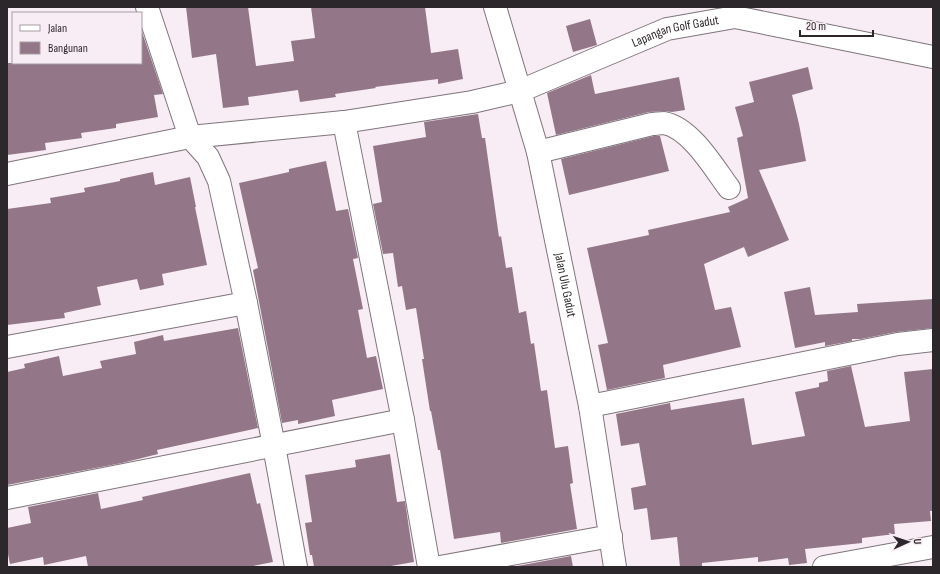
<svg xmlns="http://www.w3.org/2000/svg" width="940" height="574" font-family="'Sofia Sans Condensed',sans-serif">
	<style>
		.building { fill: #937788 }
		.lines { fill: none; stroke-linecap: round; stroke-linejoin: round }
		.minor-casing { stroke: #7f757b; stroke-width: 24 }
		.tertiary-casing { stroke: #7f757b; stroke-width: 24 }
		.minor { stroke: #fff; stroke-width: 22 }
		.tertiary { stroke: #fff; stroke-width: 22 }
		.labels { text-anchor: middle; dominant-baseline: central; stroke-width: 3; stroke-linejoin: round; paint-order: stroke }
		.street-label { font-size: 13px; fill: #2c272a; stroke: #f8edf4 }
	</style>
	<rect width="100%" height="100%" fill="#f8edf4"/>
	<!-- building -->
	<path class="building" d="M186,7H248L256,66L294,61L291,41L315,38L311,7H425L431,53L458,49L463,79L438,84V79L375,87L376,88L335,94L336,97L300,102L298,90L248,97L249,105L223,108L216,54L192,58Z
		M590,19L597,45L573,52L566,26Z
		M141,29L163,94L154,95L158,117L116,124V128L81,133L82,138L45,143L46,150L7,155V63H141Z
		M808,67L813,89L792,95L799,124L806,161L759,170L789,240L748,257L744,247L704,264L715,310L731,307L741,347L663,365L665,378L607,390L598,345L608,343L587,248L649,235L648,230L730,212L728,207L748,198L737,138L743,136L735,107L754,102L749,82Z
		M591,75L595,94L679,77L685,110L672,112L664,111L649,112L556,135L547,93Z
		M478,114L482,138H485L499,237L501,236L506,268L512,267L519,313L526,311L531,344L534,343L541,391L547,390L555,448L568,446L573,483L570,484L577,529L501,543L500,532L454,539L440,450H438L431,411H430L422,359H424L416,308L406,310L402,286L398,287L393,253L383,254L373,204L382,202L373,146L426,137L424,122Z
		M654,136H660L669,171L569,195L561,159Z
		M326,161L336,211L348,209L358,258L353,259L363,309L358,310L367,358L376,356L383,389L332,400L335,416L298,424V420L282,423L253,270L258,268L239,183L289,172V169Z
		M153,172L155,185L190,177L196,207H195L207,265L162,274L164,285L140,290L137,279L97,287L101,305L64,313L65,318L7,325V209L51,203L50,198L85,192L84,188L120,181V179Z
		M810,287L815,315L858,312L857,304L933,299V328L896,332L861,339H852V341L825,346V342L795,348L784,292Z
		M238,328L258,428L157,450L158,454L122,463L7,485V372L25,368L24,364L59,356L63,376L102,368L100,361L136,354L134,342L163,335L164,341Z
		M851,366L865,427L910,421L904,372L933,369V511H930L931,521L894,524L895,534L862,538V543L805,549L807,563L789,565L788,558L758,562V557L702,563V567H680L677,537L651,540L647,508L634,510L631,488L646,485L639,443L621,446L616,414L670,403L671,410L744,398L752,445L805,436L795,392L819,387V383L828,381L827,371Z
		M390,454L397,502L405,501L414,562L385,567H314L312,555H310L305,523L312,522L305,475L356,467L355,460Z
		M250,473L257,504L260,503L273,562L248,567H88L86,556L44,565L43,557L10,564L7,549V528L31,523L28,507L98,493L101,509L143,500L142,497Z
		M571,556L573,567H512Z"/>
	<g class="lines">
		<!-- minor casing -->
		<g class="minor-casing">
			<g id="minor">
				<path d="M147,7L190,137L208,157L219,181L246,303L274,446L296,567"/>
				<path d="M538,152L652,124C656,124 660,123 664,123C691,128 714,168 729,188"/>
				<path d="M7,174L190,137L344,122"/>
				<path d="M7,347L246,303"/>
				<path d="M590,406L898,344L933,340"/>
				<path d="M7,498L403,420"/>
				<path id="s1" d="M429,567L403,420L344,122L472,102L520,91L667,29L735,17L933,57"/>
				<path d="M440,567L611,536"/>
				<path d="M824,567L933,547"/>
			</g>
		</g>
		<!-- tertiary casing -->
		<g class="tertiary-casing">
			<g id="tertiary">
				<path id="s2" d="M495,7L538,152L590,406L615,567"/>
			</g>
		</g>
		<!-- minor -->
		<use href="#minor" class="minor"/>
		<!-- tertiary -->
		<use href="#tertiary" class="tertiary"/>
	</g>
	<g class="labels">
		<!-- street labels -->
		<g class="street-label">
			<text stroke="none"><textPath href="#s1" startOffset="799">Lapangan Golf Gadut</textPath></text>
			<text stroke="none"><textPath href="#s2" startOffset="287">Jalan Ulu Gadut</textPath></text>
		</g>
	</g>
	<!-- border -->
	<rect width="940" height="574" fill="none" stroke="#2c272a" stroke-width="16"/>
	<!-- legend -->
	<rect x="12" y="12" width="130" height="52" fill="#f8edf4" stroke="#a69ea3"/>
	<rect x="20" y="25" width="20" height="6" fill="#ffffff" stroke="#a69ea3"/>
	<text x="48" y="32" font-size="12" fill="#2c272a">Jalan</text>
	<rect x="20" y="42" width="20" height="12" fill="#937788" stroke="#a69ea3"/>
	<text x="48" y="52" font-size="12" fill="#2c272a">Bangunan</text>
	<!-- north arrow -->
	<g transform="translate(908 542) rotate(87)" stroke="#f8edf4" stroke-width="3" paint-order="stroke">
	<path d="M0-3L7 15L0 10L-7 15Z" fill="#2c272a"/>
	<text y="-6" font-size="11" font-weight="bold" text-anchor="middle" fill="#2c272a">U</text>
	</g>
	<!-- scale -->
	<path d="M800 30v6h73v-6" fill="none" stroke="#2c272a" stroke-width="2"/>
	<text x="806" y="30" font-size="12" fill="#2c272a" stroke="#f8edf4" stroke-width="3" paint-order="stroke">20 m</text>
</svg>
